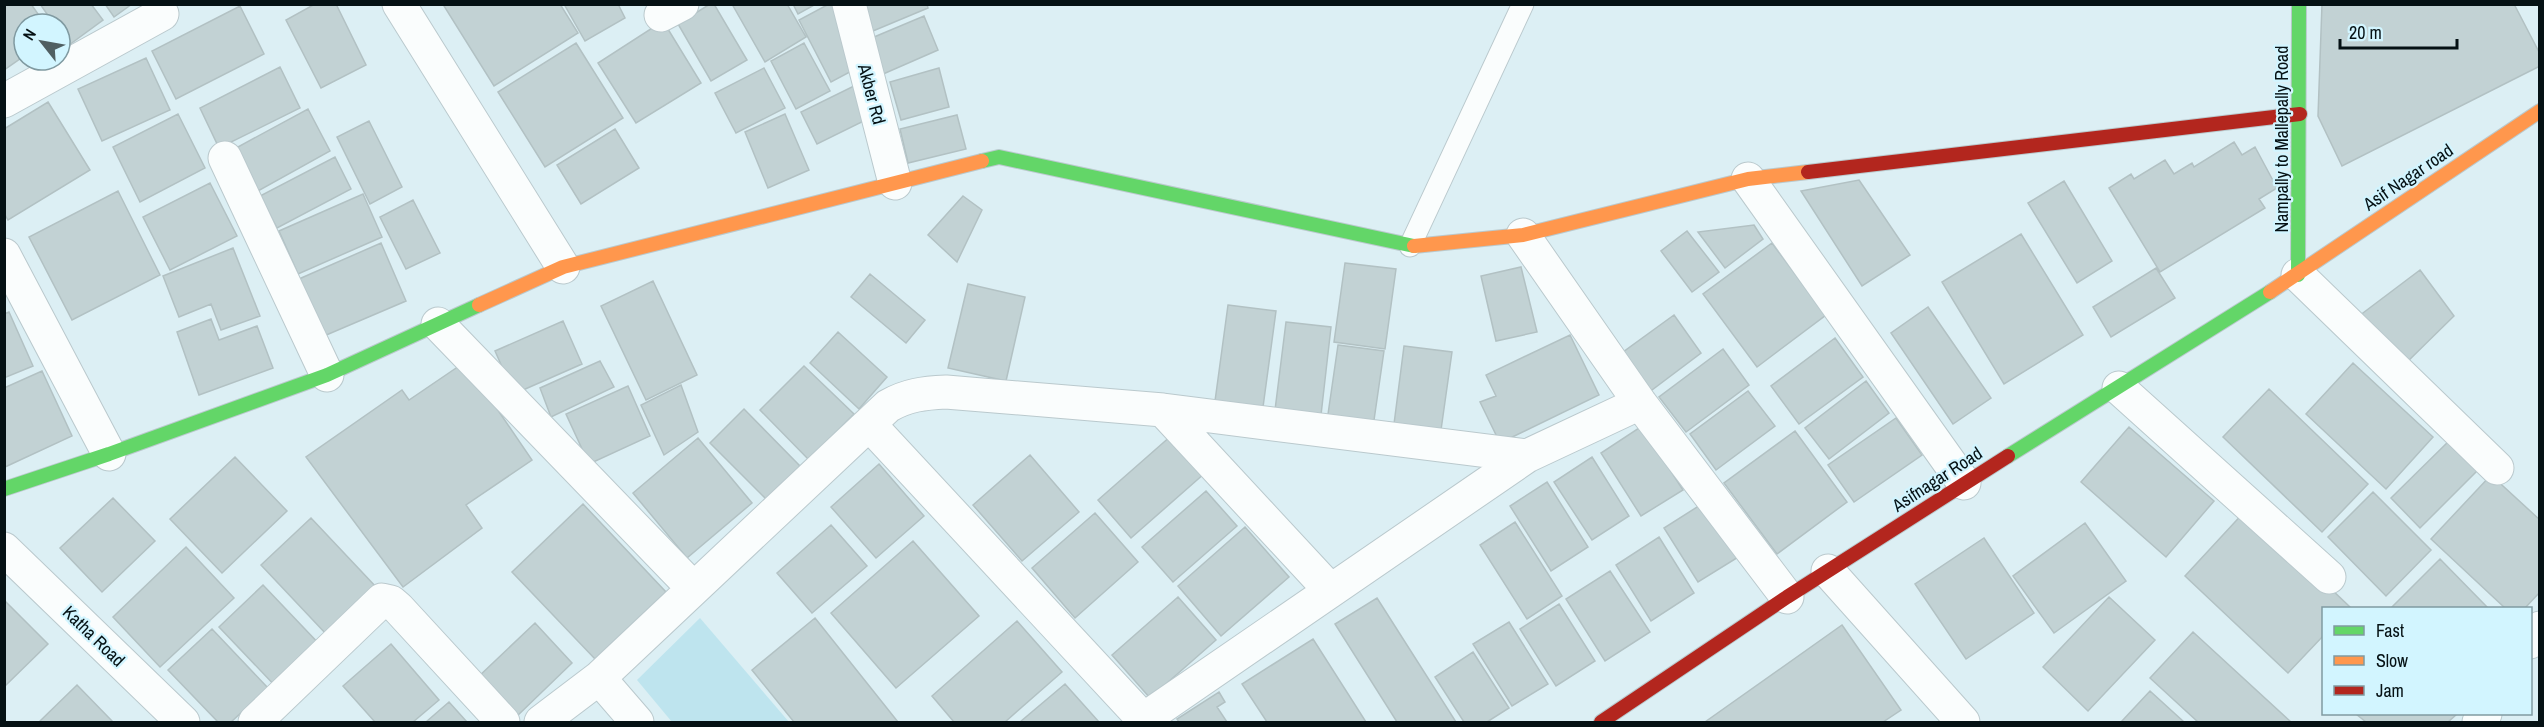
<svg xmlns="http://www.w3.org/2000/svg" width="2544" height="727" font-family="'Archivo Narrow',sans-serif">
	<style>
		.green { fill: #bee4ee }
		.building { fill: #c2d2d4; stroke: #b2c1c3; stroke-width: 1.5 }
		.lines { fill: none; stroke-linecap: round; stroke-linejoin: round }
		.lane-casing { stroke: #bac9cd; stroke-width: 23 }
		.street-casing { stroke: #bac9cd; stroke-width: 35 }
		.fast-casing { stroke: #bac9cd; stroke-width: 16 }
		.slow-casing { stroke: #bac9cd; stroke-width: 16 }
		.jam-casing { stroke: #bac9cd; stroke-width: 16 }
		.lane { stroke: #fafdfd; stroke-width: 21 }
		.street { stroke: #fafdfd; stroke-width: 33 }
		.fast { stroke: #63d668; stroke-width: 14 }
		.slow { stroke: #ff974d; stroke-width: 14 }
		.jam { stroke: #b3261e; stroke-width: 14 }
		.labels { text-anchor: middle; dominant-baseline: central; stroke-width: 4.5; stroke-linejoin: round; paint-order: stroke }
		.street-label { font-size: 18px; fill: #051114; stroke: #d2f5ff }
	</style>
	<rect width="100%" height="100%" fill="#dceff4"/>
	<!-- green -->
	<path class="green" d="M700,618L789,722H672L637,680Z"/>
	<!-- building -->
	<path class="building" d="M4,4H31L45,24H24V56L4,70Z
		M40,4H91L103,20L69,45L60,33V24H54Z
		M105,4H132L114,17Z
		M315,4H336L366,65L321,88L286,20Z
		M447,4H560L578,33L494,86L444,6Z
		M564,4H618L625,18L585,41Z
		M710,4H714L747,60L711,81L678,24Z
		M732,4H787L806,37L765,62Z
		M793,4H816L798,14Z
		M829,4H833L863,65L831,82L799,20Z
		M861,4H927L928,8L873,31Z
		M2322,4H2514L2540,54V66L2342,166L2318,116Z
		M240,6L264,54L176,99L152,51Z
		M924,16L938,50L881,75L867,40Z
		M663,21L701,83L636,123L598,63Z
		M576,43L623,118L545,167L498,92Z
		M804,43L830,91L796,109L771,61Z
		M146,58L170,110L102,141L78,89Z
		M280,67L300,108L219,148L200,108Z
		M764,68L785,108L736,133L715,93Z
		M939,68L949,107L901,120L890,82Z
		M860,83L876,115L817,144L801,112Z
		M48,102L90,170L8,220L4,213V129Z
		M308,109L330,151L258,191L236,148Z
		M178,114L205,168L140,202L113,147Z
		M785,114L809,170L768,188L745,132Z
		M957,115L966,149L908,163L900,129Z
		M369,121L402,187L370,204L337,137Z
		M615,129L639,168L581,204L557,165Z
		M2234,142L2242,155L2255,147L2277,188L2259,199L2265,208L2160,272L2109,188L2131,174L2134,179L2165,160L2174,174L2192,163L2194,167Z
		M335,157L351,189L277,228L260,196Z
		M1859,180L1910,255L1862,286L1801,191Z
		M2064,181L2112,261L2077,283L2028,203Z
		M210,183L237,236L170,270L143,217Z
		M118,191L160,275L72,320L29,237Z
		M363,194L382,237L298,274L279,231Z
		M963,196L982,210L957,262L928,235Z
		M413,200L440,253L406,269L380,217Z
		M1754,225L1763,239L1725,268L1698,232Z
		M1687,231L1719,272L1692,292L1661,251Z
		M2021,234L2083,335L2004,384L1942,282Z
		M381,243L406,301L324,336L299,279Z
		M1772,243L1826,315L1757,367L1703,294Z
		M233,248L260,316L221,330L211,304L179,317L163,276Z
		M1345,263L1396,269L1385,349L1334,342Z
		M1521,267L1537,332L1496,341L1481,276Z
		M2156,268L2175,298L2111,337L2093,307Z
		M2420,270L2454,316L2401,368L2351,322Z
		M870,274L925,320L906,343L851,297Z
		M653,281L697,375L646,400L601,306Z
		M968,284L1025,297L1006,381L948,368Z
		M1228,305L1276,311L1263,407L1215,401Z
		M1928,307L1991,398L1953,424L1891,333Z
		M9,312L33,366L4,378V314Z
		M1674,315L1701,353L1648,393L1619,355Z
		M211,319L219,340L257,326L273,368L199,395L177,332Z
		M563,321L582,364L514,394L495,351Z
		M1286,322L1331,327L1321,415L1275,410Z
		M838,332L887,377L859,409L810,363Z
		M1570,335L1599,395L1500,443L1480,402L1496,396L1486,375Z
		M1835,338L1863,377L1799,424L1771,386Z
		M1338,345L1384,351L1372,434L1326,428Z
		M1404,346L1452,352L1441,430L1394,424Z
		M1723,349L1749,385L1686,432L1659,397Z
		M600,361L614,387L551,417L540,388Z
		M465,362L532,460L466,505L482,528L403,587L306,457L402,390L409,400Z
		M2353,363L2433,437L2386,489L2306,414Z
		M804,366L854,414L809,460L760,410Z
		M42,371L72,436L5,467L4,388Z
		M1866,381L1889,413L1829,459L1805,428Z
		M681,385L698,432L664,455L641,405Z
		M628,386L650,436L589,464L566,414Z
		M2269,389L2368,484L2322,532L2223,437Z
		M1748,391L1775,426L1716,470L1690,434Z
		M744,409L800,466L767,500L710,443Z
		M1896,418L1922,455L1854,502L1828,465Z
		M1642,426L1683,490L1641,516L1601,453Z
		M2129,427L2214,501L2166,557L2081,482Z
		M1795,431L1847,502L1777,554L1724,483Z
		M1172,435L1205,473L1131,538L1098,500Z
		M2455,435L2484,464L2420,528L2391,498Z
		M698,438L752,503L687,558L633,493Z
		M1030,455L1079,512L1022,561L973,505Z
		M235,457L287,511L222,573L170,519Z
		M1592,457L1629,516L1592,540L1554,482Z
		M879,464L924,516L876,558L831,507Z
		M2491,475L2540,520V592L2525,608H2505L2431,539Z
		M1547,482L1588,547L1551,571L1510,506Z
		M1206,491L1237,526L1173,582L1142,547Z
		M2373,492L2431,550L2386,596L2328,537Z
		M113,498L155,541L102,592L60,548Z
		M1705,502L1740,556L1698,582L1664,528Z
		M583,504L666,592L595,659L512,572Z
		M2247,509L2350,607L2349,608H2324V635L2288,673L2185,576Z
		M1095,513L1138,562L1075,618L1032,568Z
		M311,518L377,588L327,635L261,565Z
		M1515,522L1562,596L1527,619L1480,545Z
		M2085,523L2126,581L2054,633L2013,576Z
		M831,525L867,566L812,613L777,573Z
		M1245,527L1289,577L1221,636L1178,586Z
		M1659,537L1694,593L1651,621L1616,565Z
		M1984,538L2034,613L1966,659L1915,584Z
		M913,541L979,616L896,688L831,613Z
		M186,547L234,598L160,667L113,617Z
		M2440,559L2488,608H2391Z
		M1610,571L1650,632L1605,661L1566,599Z
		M263,585L323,648L279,690L219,627Z
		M1178,597L1216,640L1150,698L1112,655Z
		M2109,597L2155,640L2088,711L2043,667Z
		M1377,598L1456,722H1397L1335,624Z
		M4,600L48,644L4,687Z
		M1559,604L1595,661L1556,686L1520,629Z
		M815,618L898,722H794L752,670Z
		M1017,621L1062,672L1005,722H954L932,696Z
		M1509,622L1548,684L1512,706L1473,644Z
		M535,623L572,663L514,719L476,679Z
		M1842,625L1901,710L1883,722H1705Z
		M212,629L268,688L231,722H218L168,670Z
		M2193,632L2291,722H2198L2150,678Z
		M1313,639L1366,722H1267L1242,684Z
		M391,644L439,700L413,722H375L343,686Z
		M1473,652L1509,708L1487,722H1464L1435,677Z
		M1065,684L1099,722H1020Z
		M77,685L112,721L111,722H39Z
		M2150,691L2184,722H2121Z
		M1219,692L1225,702L1217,707L1227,722H1179L1177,719Z
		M449,702L467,722H426Z
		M2356,714H2457L2448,722H2366Z"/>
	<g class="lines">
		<!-- lane casing -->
		<g class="lane-casing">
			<path id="lane" d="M1410,246L1523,4"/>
		</g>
		<!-- street casing -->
		<g class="street-casing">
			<path id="street" d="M399,4L563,267
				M849,4L895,183
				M661,15L682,4
				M4,101L162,14
				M225,158L327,375
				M1748,179L1964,483
				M1523,235L1640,403L1787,597
				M4,255L109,454
				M2298,275L2497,468
				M438,324L693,588
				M2119,388L2329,577
				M1163,410L1330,590
				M869,424L1146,722
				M4,549L183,722
				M1828,571L1963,722
				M2530,642L2540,628
				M599,678L637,722
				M1144,719L1527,456L1640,403
				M255,722L382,600L391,602L398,608L503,722
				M541,722L599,678L888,406C907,395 924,393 946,392L1163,410L1527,456
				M2479,722L2485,714"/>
		</g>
		<!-- fast casing -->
		<g class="fast-casing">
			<path id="fast" d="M982,161L999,157L1414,246
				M2298,275L2299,4
				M2008,456L2270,292
				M4,489L109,454L327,375L479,305"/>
		</g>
		<!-- slow casing -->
		<g class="slow-casing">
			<path id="slow" d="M1414,246L1523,235L1748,179L1808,172
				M2270,292L2540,111
				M479,305L563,267L982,161"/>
		</g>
		<!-- jam casing -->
		<g class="jam-casing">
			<path id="jam" d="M1808,172L2300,114
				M1601,722L1787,597L2008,456"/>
		</g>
		<!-- lane -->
		<use href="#lane" class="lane"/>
		<!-- street -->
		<use href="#street" class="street"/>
		<!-- fast -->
		<use href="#fast" class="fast"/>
		<!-- slow -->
		<use href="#slow" class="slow"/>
		<!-- jam -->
		<use href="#jam" class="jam"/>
	</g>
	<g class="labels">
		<!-- street labels -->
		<g class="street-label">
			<text transform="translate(872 94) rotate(75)">Akber Rd</text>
			<text transform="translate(2281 139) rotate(-90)">Nampally to Mallepally Road</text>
			<text transform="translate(2408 177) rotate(-34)">Asif Nagar road</text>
			<text transform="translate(1937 479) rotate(-33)">Asifnagar Road</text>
			<text transform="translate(94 636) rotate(44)">Katha Road</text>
		</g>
	</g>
	<!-- border -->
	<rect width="2544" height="727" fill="none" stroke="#051114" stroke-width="12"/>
	<!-- legend -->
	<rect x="2322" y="607" width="210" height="108" fill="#d2f5ff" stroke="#809aa1" stroke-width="1.5"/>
	<rect x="2334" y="626" width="30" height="9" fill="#63d668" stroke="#809aa1" stroke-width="1.5"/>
	<text x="2376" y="637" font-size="18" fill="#051114">Fast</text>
	<rect x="2334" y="656" width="30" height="9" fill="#ff974d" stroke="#809aa1" stroke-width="1.5"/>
	<text x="2376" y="667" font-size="18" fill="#051114">Slow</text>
	<rect x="2334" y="686" width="30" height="9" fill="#b3261e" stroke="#809aa1" stroke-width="1.5"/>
	<text x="2376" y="697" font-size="18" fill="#051114">Jam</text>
	<!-- north arrow -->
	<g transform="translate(42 42) rotate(301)"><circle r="28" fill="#d2f5ff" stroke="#809aa1" stroke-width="1.5"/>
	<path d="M0-4.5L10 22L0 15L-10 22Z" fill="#505f62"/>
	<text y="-9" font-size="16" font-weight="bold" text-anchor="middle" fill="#051114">N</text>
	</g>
	<!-- scale -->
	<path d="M2340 39v9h117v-9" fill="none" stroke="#051114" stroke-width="3"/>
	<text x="2349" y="39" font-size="18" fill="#051114" stroke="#d2f5ff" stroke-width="4.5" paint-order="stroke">20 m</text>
</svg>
